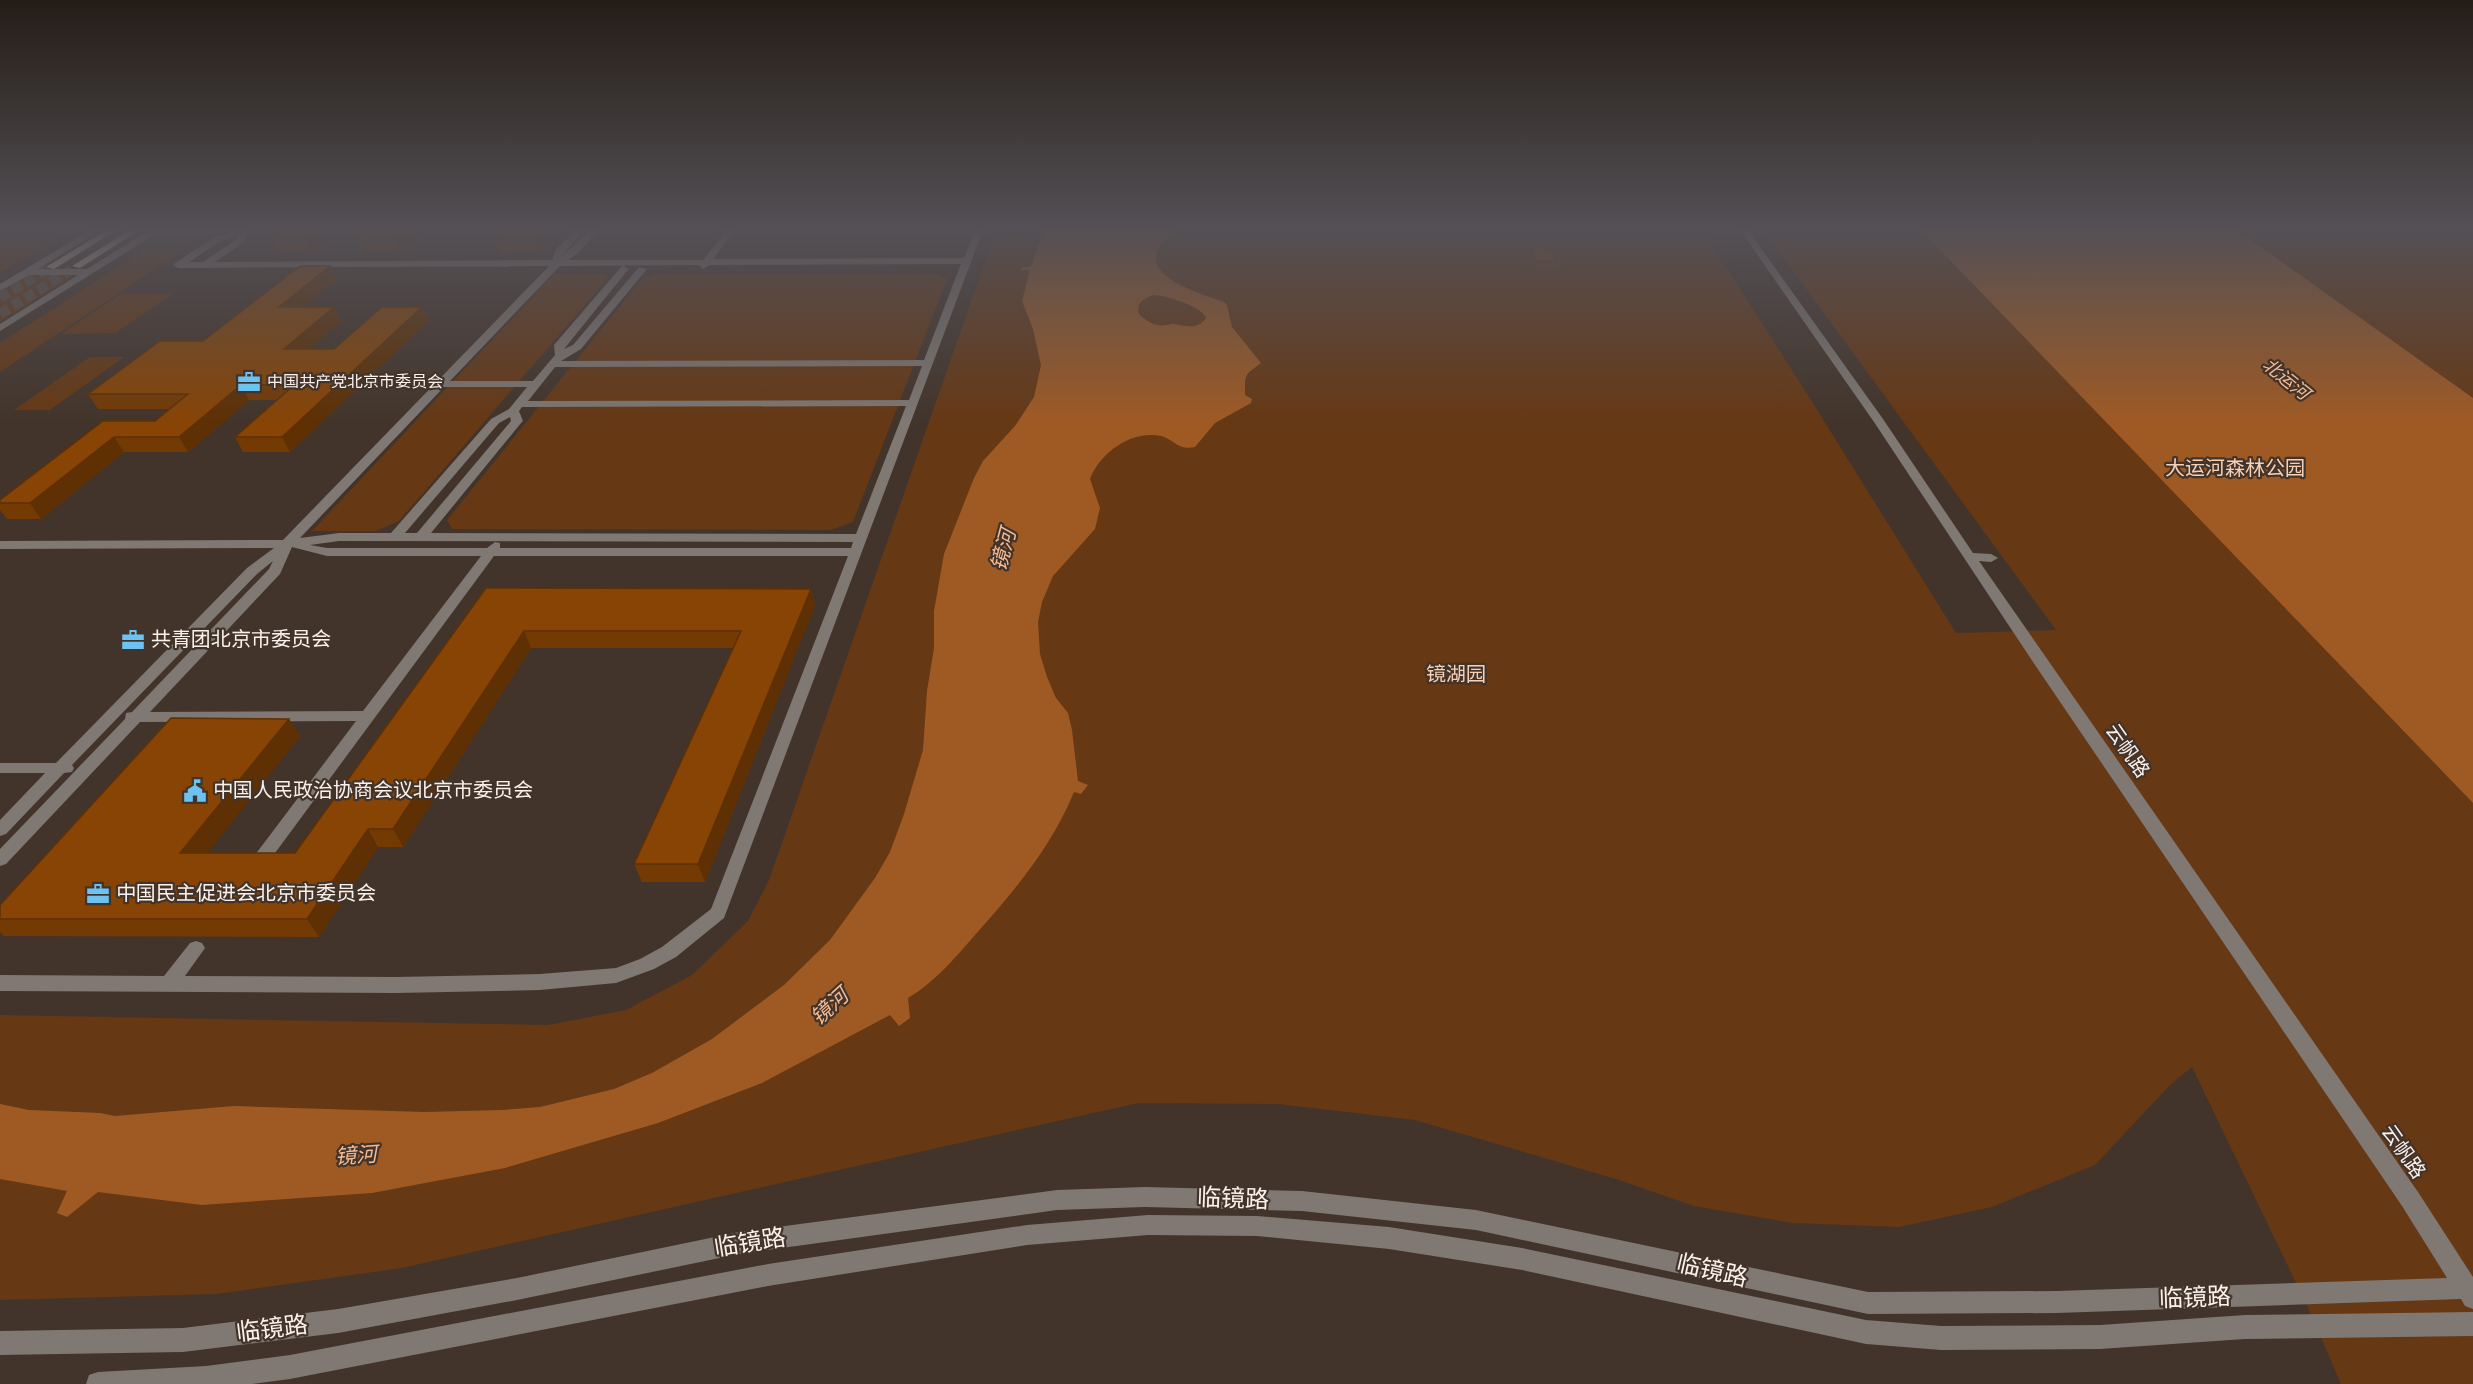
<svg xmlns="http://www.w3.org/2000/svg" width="2473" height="1384" font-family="'Varela Round','Noto Sans SC',sans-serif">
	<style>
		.green { fill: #663814 }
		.water { fill: #9f5a24; fill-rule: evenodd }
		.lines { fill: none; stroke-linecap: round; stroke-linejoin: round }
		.major-tunnel { stroke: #5e5047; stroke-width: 10; stroke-dasharray: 10 5; stroke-linecap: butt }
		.minor { fill: #7f7873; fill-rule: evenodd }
		.major { fill: #c6b7ae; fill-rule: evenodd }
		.wall { fill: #743a04 }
		.shaded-wall { fill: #5e3004 }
		.building { fill: #874405; stroke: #5e3004; stroke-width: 1.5 }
		.labels { text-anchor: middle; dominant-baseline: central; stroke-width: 4.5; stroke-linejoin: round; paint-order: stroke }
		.far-poi-label { font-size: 16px; fill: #fbf1eb; stroke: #42342a; text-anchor: start }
		.far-water-label { font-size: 18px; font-style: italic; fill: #f5bb94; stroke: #42342a }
		.park-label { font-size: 20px; fill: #f7cfb5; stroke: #42342a }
		.poi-label { font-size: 20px; fill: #fbf1eb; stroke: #42342a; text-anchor: start }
		.street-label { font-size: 20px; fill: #fbf1eb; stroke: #42342a }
		.water-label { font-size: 21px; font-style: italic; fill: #f5bb94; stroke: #42342a }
		.near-street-label { font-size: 24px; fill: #fbf1eb; stroke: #42342a }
	</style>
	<rect width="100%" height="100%" fill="#42342a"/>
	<!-- green -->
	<path class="green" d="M996,230H1702L1806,392L1956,633L2056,630L1763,230H2473V1384H2341L2310,1312L2192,1067L2170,1085L2095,1165L1992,1207L1899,1227L1793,1223L1694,1206L1616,1179L1415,1120L1278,1104L1138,1103L402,1268L217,1294L0,1300V1015L548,1025L626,1010L692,975L748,921L769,880Z
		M0,235H50L57,239L0,273Z
		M145,250H184L0,372V343Z
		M555,273L603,274L609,277L399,521L376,531H312Z
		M655,274H936L947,279L853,522L831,530L452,529L447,520L642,279Z
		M27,275H75L0,322V292Z
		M121,294H173L115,333L61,334Z
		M90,357H124L50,410H14Z"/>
	<!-- water -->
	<path class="water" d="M1044,230H1176C1120,271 1194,291 1224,302L1227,305L1232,327L1261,363C1244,376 1245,373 1245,395L1252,399L1251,403L1215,423L1195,447C1177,451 1174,439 1161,436C1131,430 1100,453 1090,479L1100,508L1095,529L1053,576L1042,602L1038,622L1040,654L1047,677L1056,698L1068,713L1072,730L1078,781L1088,785L1081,794L1074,792C1051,848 1014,891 975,935C954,959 935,982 908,998L910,1018L899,1026L890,1015L762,1083L658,1123L505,1168L372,1193L202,1205L98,1192L67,1217L57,1213L67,1191L0,1179V1104L29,1110L100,1113L115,1116L234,1106L424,1112L503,1110L540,1107L614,1089L652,1073L712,1039L784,985L830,940L875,878L890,852L904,814L923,750L927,691L934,648V611L944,554L974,478L983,461L1015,426L1034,397L1041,365L1033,329L1022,301L1030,270H1021L1022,267H1031ZM1153,295C1166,295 1203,307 1206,318C1198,330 1186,326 1175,324C1171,323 1170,325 1166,325C1156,327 1146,321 1139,314C1136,303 1143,299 1153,295Z
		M1921,230H2237L2473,398V803Z"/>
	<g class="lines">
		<!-- major-tunnel -->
		<path class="major-tunnel" d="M0,298L51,267
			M0,314L77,266"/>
		<!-- minor -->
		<path class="minor" d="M91,230H101L38,269H87L150,230H248L244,242L215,262L552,260L555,251L575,230H584L562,256L590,230H599L577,254L568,260H703L727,230H735L713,259L964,258L975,230H983L724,918L676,957L654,969L616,983L540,990L396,993L0,991V975L164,976L190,943L196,941L202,943L205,948L185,976L396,977L540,974L616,968L640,959L662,947L711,909L848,556H494L264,868L258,869L252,868L249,863L356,721L140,722L6,864L0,866V849L125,719L126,713L132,712L269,569L273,561L257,574L72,765L74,768L72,772L64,773L6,834L0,836V820L45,773H0V763H56L247,568L274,548L0,549V541L283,540L549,266L178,268L173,265L175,263L213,238L228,233L154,235L0,331V324L78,275H29L0,291V284ZM237,233H239L237,239L203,262H189L219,242L236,236ZM961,264L924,360L561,361L581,349L647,269L639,267L573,345L564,349L627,271L629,269L624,266L621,267L554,345L555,355L533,381H450L560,266L699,265L703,269L709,265ZM922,366L909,400L528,401L555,367ZM444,387H527L509,409L491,419L391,533H339L300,538ZM906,406L856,534L431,533L521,423L523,421L519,411L522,407ZM510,417L511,421L417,533H405L499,423ZM339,541L853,542L851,548H500V543L495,542L487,548H327L310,545ZM292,547L327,556H481L363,711L150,712L280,574Z
			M1740,230H1748L1883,419L1973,553L1991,554L1998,558L1991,562L1979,561L2418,1192L2473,1277V1309L2465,1306L2461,1299L2057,1313L1868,1314L1476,1230L1302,1211L1145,1207L1057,1210L739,1254L517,1300L338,1333L183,1352L0,1355V1331L183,1328L338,1309L517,1278L739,1232L1057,1190L1145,1187L1302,1191L1476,1210L1868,1292L2057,1291L2447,1278L2402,1206L2033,662L1874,422Z
			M1148,1215L1257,1216L1389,1227L1522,1248L1866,1320L1941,1326L2100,1325L2245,1315L2473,1312V1336L2245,1339L2100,1349L1941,1350L1866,1344L1522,1270L1389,1249L1257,1236L1148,1235L1027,1245L768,1286L290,1379L252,1384H86L89,1375L98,1372L206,1366L290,1355L768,1264L1027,1225Z"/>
		<!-- major -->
		<path class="major" d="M107,230H117L54,269L46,267Z
			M130,230H140L80,268L72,266Z"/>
	</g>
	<!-- wall -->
	<path class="wall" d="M283,230H340L311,252H278L271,238Z
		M427,230L400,252H362L356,238Z
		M561,230L539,252H500L495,239Z
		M1531,248L1556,261L1555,268H1535L1530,254Z
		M336,280L303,307H334L341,321L308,349H334L422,307L428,321L290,452H243L235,437L276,400H249L188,452H124L41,519H7L0,510V500L103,421H155L169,409H98L88,394Z
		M486,588L811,589L815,605L705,882H642L634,864L733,648H531L403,847H378L319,937L4,936L0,932V919L289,719L300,736L207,853H295Z"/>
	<!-- shaded-wall -->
	<path class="shaded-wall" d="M316,230H340L311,252L304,238Z
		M405,230H427L400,252L395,238Z
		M543,230H561L539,252L534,239Z
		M330,266L336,280L286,321L279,307Z
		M334,307L341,321L291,364L284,349Z
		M422,307L428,321L290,452L282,437Z
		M241,385L249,400L188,452L179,437Z
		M114,437L124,452L41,519L30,503Z
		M811,589L815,605L705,882L698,864Z
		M524,631L531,648L403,847L393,829Z
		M289,719L300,736L193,871L180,853Z
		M368,829L378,847L319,937L307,919Z"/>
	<!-- building -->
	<path class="building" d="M283,230H316L304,238H271Z
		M367,230H405L395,238H356Z
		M505,230H543L534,239H495Z
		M1531,248H1550L1556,261H1536Z
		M300,266H330L279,307H334L284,349H334L382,307H422L282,437H235L294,385H241L179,437H114L30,503H0V500L103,421H155L188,394H88L160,341H203Z
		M486,588L811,589L698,864H634L741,631H524L393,829H368L307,919H0V905L171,718L289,719L180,853H295Z"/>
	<!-- sky -->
	<linearGradient id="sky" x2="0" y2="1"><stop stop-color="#241d17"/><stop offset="0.54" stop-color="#545055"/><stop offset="1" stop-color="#545055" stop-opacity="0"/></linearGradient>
	<rect width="2473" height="424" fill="url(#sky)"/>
	<!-- icons -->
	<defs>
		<g id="office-bare" transform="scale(1.8)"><path d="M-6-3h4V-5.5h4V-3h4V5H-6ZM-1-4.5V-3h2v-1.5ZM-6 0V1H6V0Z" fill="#6cc3f2" stroke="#42342a" stroke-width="2.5" paint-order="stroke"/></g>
		<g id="civic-bare" transform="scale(1.8)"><path d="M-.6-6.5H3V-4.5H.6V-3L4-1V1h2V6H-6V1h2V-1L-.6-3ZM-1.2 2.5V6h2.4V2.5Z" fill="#6cc3f2" stroke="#42342a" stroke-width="2.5" paint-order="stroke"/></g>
	</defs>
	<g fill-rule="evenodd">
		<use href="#office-bare" x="249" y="382"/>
		<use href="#office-bare" x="133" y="640"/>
		<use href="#civic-bare" x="195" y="791"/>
		<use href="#office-bare" x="98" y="894"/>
	</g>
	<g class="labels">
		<!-- far-poi labels -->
		<g class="far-poi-label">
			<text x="267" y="382">中国共产党北京市委员会</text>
		</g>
		<!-- far-water labels -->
		<g class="far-water-label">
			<text transform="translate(2286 379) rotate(39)">北运河</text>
		</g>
		<!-- park labels -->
		<g class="park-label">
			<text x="2235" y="469">大运河森林公园</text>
			<text x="1456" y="675">镜湖园</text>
		</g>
		<!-- poi labels -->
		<g class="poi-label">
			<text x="151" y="640">共青团北京市委员会</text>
			<text x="213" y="791">中国人民政治协商会议北京市委员会</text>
			<text x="116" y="894">中国民主促进会北京市委员会</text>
		</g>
		<!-- street labels -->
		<g class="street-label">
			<text transform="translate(2127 751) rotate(55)">云帆路</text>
			<text transform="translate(2403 1152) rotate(55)">云帆路</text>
		</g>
		<!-- water labels -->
		<g class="water-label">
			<text transform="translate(1004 550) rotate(-75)">镜河</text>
			<text transform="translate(830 1007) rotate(-42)">镜河</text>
			<text transform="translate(356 1156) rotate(-4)">镜河</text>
		</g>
		<!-- near-street labels -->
		<g class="near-street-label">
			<text transform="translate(1233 1199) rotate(2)">临镜路</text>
			<text transform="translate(750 1243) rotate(-9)">临镜路</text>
			<text transform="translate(1712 1271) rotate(13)">临镜路</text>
			<text transform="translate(2195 1298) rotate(-2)">临镜路</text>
			<text transform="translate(272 1329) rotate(-7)">临镜路</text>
		</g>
	</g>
</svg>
